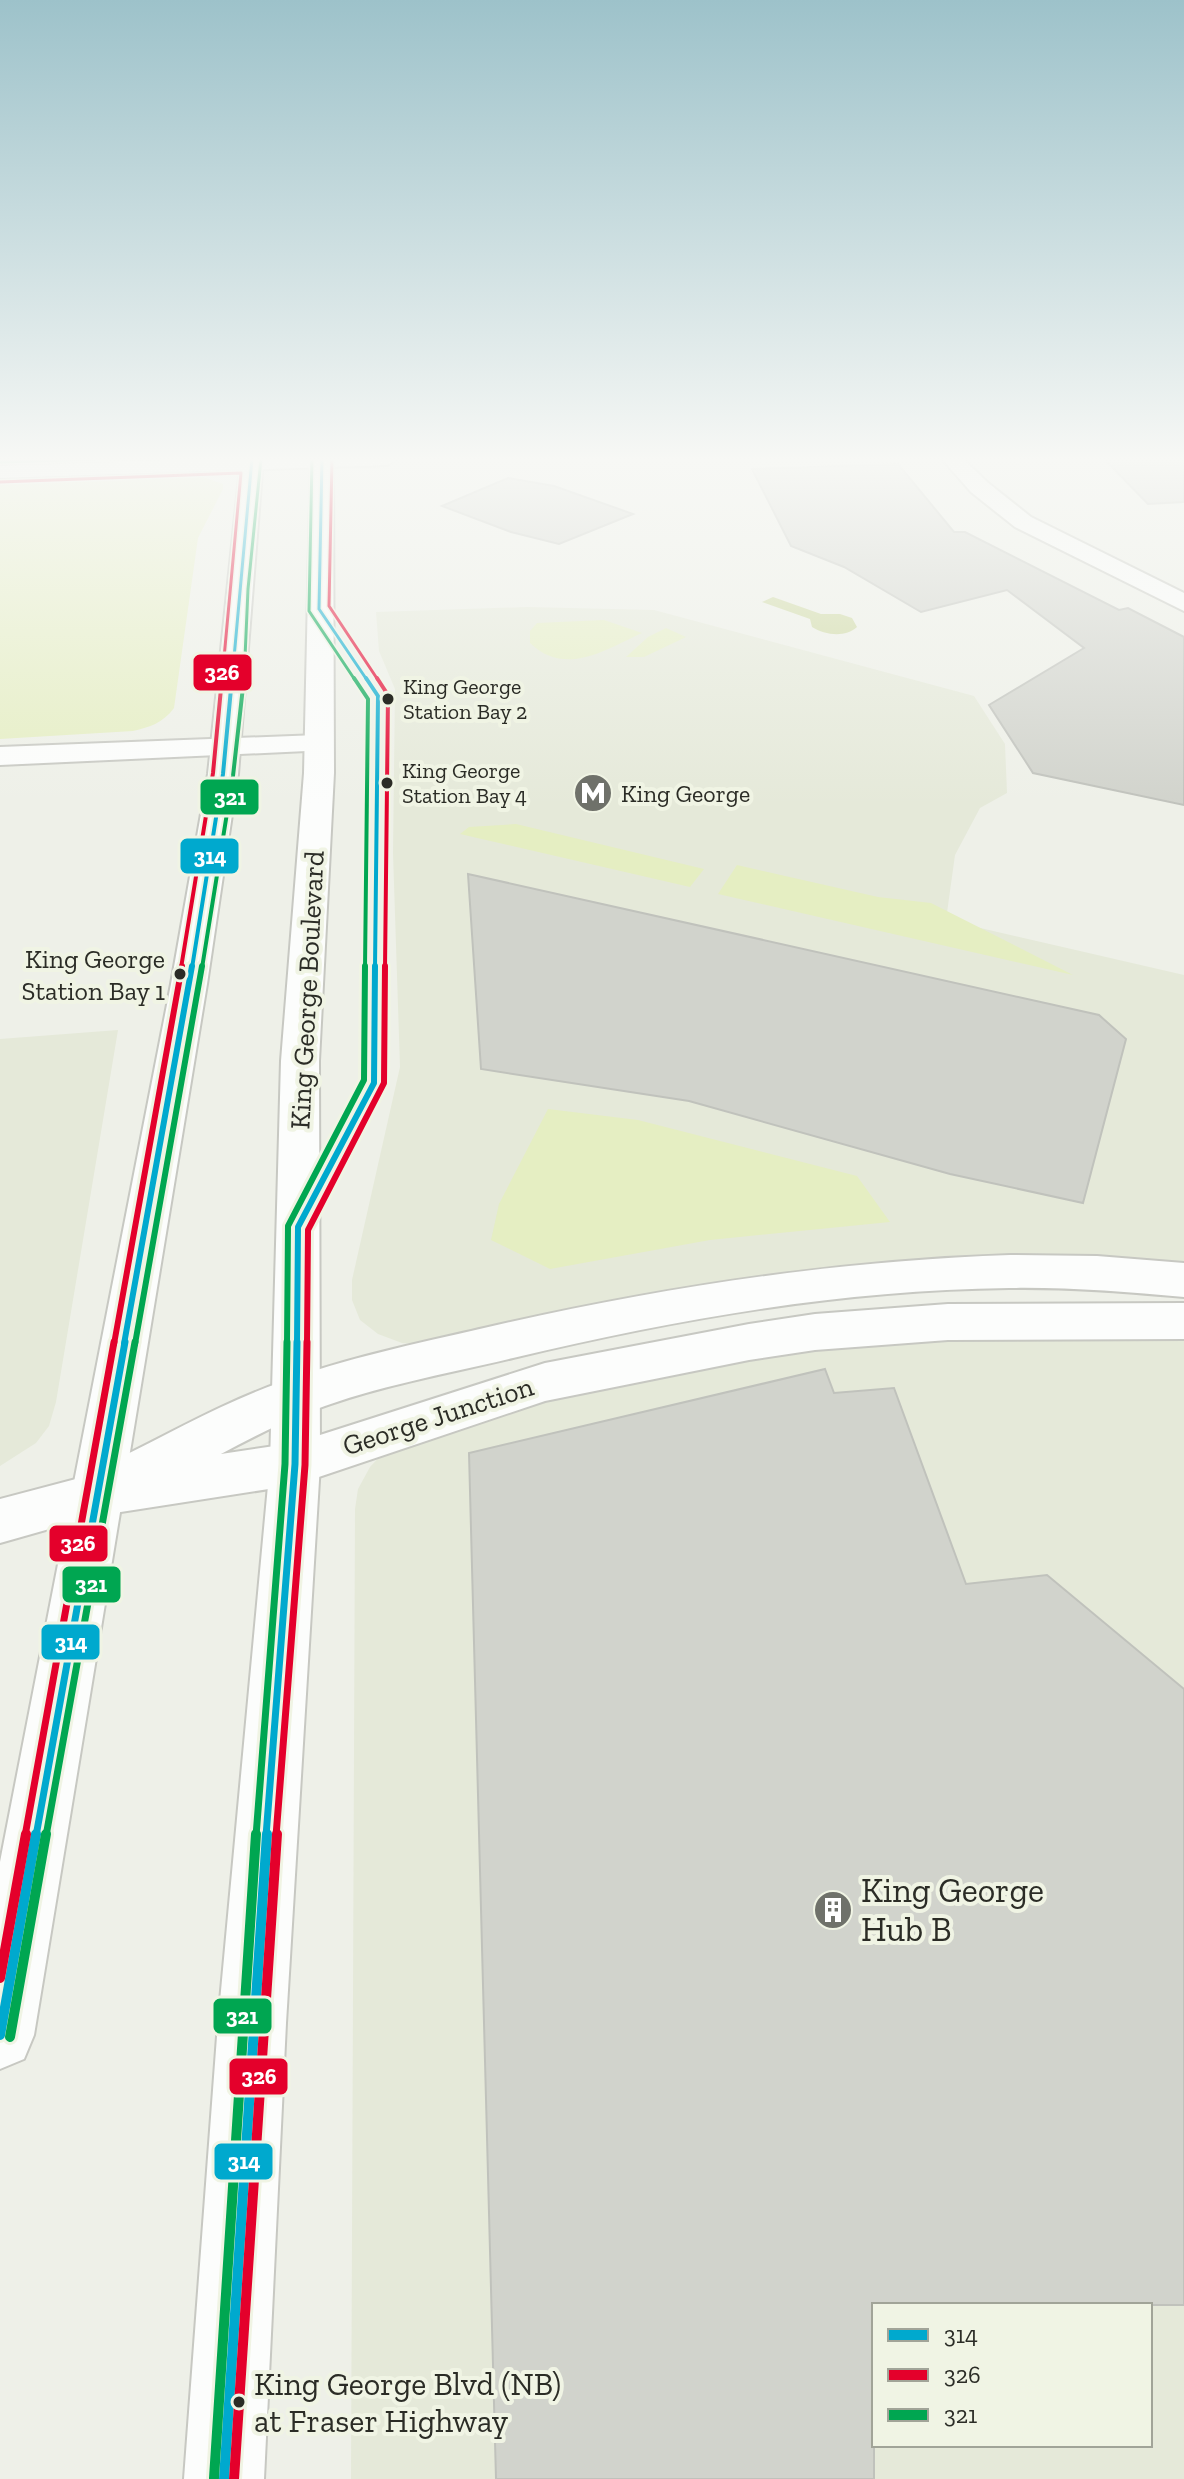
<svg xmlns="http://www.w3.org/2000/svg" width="1184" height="2479" font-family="'Zilla Slab',serif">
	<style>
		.built { fill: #e5e9d9; fill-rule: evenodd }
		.green { fill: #e5eec2 }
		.water { fill: #ccd79e }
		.building { fill: #d1d3cc; stroke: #c0c2bc; stroke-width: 2 }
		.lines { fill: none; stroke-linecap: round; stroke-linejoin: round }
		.minor-casing { stroke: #c7c8c2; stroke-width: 4 }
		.tertiary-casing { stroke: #c7c8c2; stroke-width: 4 }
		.secondary-casing { stroke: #c7c8c2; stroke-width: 4 }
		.primary-casing { stroke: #c7c8c2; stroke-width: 4 }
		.minor { fill: #fcfdfc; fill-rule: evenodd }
		.tertiary { fill: #fcfdfc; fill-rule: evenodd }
		.secondary { fill: #fcfdfc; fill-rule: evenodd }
		.primary { fill: #fcfdfc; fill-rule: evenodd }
		.bus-1-far4-casing { stroke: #f0f4e4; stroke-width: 6 }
		.bus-1-far3-casing { stroke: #f0f4e4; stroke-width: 8 }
		.bus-1-far2-casing { stroke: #f0f4e4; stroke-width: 12 }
		.bus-1-far1-casing { stroke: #f0f4e4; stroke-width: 13 }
		.bus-1-casing { stroke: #f0f4e4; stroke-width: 16 }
		.bus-2-far4-casing { stroke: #f0f4e4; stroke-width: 6 }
		.bus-2-far3-casing { stroke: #f0f4e4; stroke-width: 8 }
		.bus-2-far2-casing { stroke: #f0f4e4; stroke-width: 12 }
		.bus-2-far1-casing { stroke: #f0f4e4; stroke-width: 13 }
		.bus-2-casing { stroke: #f0f4e4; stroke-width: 16 }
		.bus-3-far4-casing { stroke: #f0f4e4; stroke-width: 6 }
		.bus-3-far3-casing { stroke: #f0f4e4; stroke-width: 8 }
		.bus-3-far2-casing { stroke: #f0f4e4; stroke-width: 12 }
		.bus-3-far1-casing { stroke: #f0f4e4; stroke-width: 13 }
		.bus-3-casing { stroke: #f0f4e4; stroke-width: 16 }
		.bus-1-far4 { stroke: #00a9ce; stroke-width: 3 }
		.bus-1-far3 { stroke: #00a9ce; stroke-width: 4 }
		.bus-1-far2 { stroke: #00a9ce; stroke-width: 6 }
		.bus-1-far1 { stroke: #00a9ce; stroke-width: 7 }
		.bus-1 { stroke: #00a9ce; stroke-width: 10 }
		.bus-2-far4 { stroke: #e4002b; stroke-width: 3 }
		.bus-2-far3 { stroke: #e4002b; stroke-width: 4 }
		.bus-2-far2 { stroke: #e4002b; stroke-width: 6 }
		.bus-2-far1 { stroke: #e4002b; stroke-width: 7 }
		.bus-2 { stroke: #e4002b; stroke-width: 10 }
		.bus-3-far4 { stroke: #00a651; stroke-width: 3 }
		.bus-3-far3 { stroke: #00a651; stroke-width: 4 }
		.bus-3-far2 { stroke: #00a651; stroke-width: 6 }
		.bus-3-far1 { stroke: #00a651; stroke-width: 7 }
		.bus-3 { stroke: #00a651; stroke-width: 10 }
		.bus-dot { fill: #2b2c26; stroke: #f0f4e4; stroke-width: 3 }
		.labels { text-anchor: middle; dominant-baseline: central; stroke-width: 8; stroke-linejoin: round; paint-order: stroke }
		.far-bus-label { font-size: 22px; fill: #2b2c26; stroke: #f0f4e4; text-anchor: start }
		.far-poi-label { font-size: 24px; fill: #2b2c26; stroke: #f0f4e4; text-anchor: start }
		.bus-label { font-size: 26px; fill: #2b2c26; stroke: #f0f4e4; text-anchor: end }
		.street-label { font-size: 28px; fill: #2b2c26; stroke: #f0f4e4 }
		.near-bus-label { font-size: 32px; fill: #2b2c26; stroke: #f0f4e4; text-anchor: start }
		.near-poi-label { font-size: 34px; fill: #2b2c26; stroke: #f0f4e4; text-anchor: start }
		.line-badge { stroke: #f0f4e4; stroke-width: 3 }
		.badge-label { font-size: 22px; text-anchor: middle; font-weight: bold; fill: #fff }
	</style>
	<rect width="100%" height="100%" fill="#eef0e8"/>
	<!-- built -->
	<path class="built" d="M527,607L654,610L974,696L1005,744L1007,793L980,808L955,855L946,920L1184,975V1269L1089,1262L429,1345L402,1343L378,1334L360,1320L352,1300V1280L400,1067L393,853L395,689L379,651L376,612Z
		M118,1030L56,1402L49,1426L36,1443L0,1466V1039Z
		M1184,1330V2479H351L355,1509L358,1489L370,1467L384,1452L400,1442L650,1371L937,1333ZM874,2305H1150V2445H874Z"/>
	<!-- green -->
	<path class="green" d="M187,476L203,477L223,484V489L198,538L174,708C163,723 150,727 133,731L0,739V484Z
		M604,620L642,633C605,650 565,677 530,643V631L537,623Z
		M666,628L686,637L644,657H626L648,637Z
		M516,824L704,869L690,887L460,834L469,827Z
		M737,865L878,897L931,903L1073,975L718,894Z
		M548,1109L638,1120L857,1176L890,1222L710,1240L550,1269L491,1240L499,1204Z"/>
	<!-- water -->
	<path class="water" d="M773,597L821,614H840L852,618L857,627C845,638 825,635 812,627L810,619L762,602Z"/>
	<!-- building -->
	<path class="building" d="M1104,459H1184V502L1148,504Z
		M898,464L954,532H965L1119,610L1128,608L1184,637V805L1033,773L989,705L1084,648L1007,590L921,612L844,567L791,546L752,469Z
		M508,478L554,486L633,514L559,544L511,532L442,506Z
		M468,874L1099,1015L1126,1039L1083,1203L950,1174L689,1101L481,1069Z
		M825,1369L834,1393L894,1388L966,1584L1047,1575L1184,1689V2305H874V2479H496L469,1453Z"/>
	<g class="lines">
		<!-- minor casing -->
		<g class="minor-casing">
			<path id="minor" d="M318,735L328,738L333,744L328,750L0,765V747Z"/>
		</g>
		<!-- tertiary casing -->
		<g class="tertiary-casing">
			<path id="tertiary" d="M1010,1255L1097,1256L1184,1263V1297C1126,1292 1067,1287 1009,1288C841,1290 676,1319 513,1358C446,1374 377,1386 314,1410C282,1422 251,1438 221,1454L295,1443L545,1363L749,1324L815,1314L948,1304L1184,1303V1339L948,1340L815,1350L749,1360L545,1401L295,1485L95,1516L0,1543V1499L110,1470L115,1460C169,1434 222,1403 279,1383C346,1358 415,1344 484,1328C658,1288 831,1261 1010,1255Z"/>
		</g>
		<!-- secondary casing -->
		<g class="secondary-casing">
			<path id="secondary" d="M209,459H398L387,465L0,478V466Z
				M942,459H963L987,482L1031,517L1184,593V611L1015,527L971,492Z"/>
		</g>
		<!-- primary casing -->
		<g class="primary-casing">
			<path id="primary" d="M241,459H263L238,774L207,984L34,2035L24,2059L0,2069V1862L171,984L208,774Z
				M311,459H333L334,773L319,1061L320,1464L286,2023L264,2479H184L218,2023L270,1464L281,1061L304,773Z"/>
		</g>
		<!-- minor -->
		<use href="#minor" class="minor"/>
		<!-- tertiary -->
		<use href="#tertiary" class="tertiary"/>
		<!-- secondary -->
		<use href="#secondary" class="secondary"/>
		<!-- primary -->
		<use href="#primary" class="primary"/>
		<!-- bus-1-far4 casing -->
		<g class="bus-1-far4-casing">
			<path id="bus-1-far4" d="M319,609L322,459
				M319,609L367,680
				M232,680L252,459"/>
		</g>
		<!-- bus-1-far3 casing -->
		<g class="bus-1-far3-casing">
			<path id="bus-1-far3" d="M366,678L378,696L375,968
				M192,968L223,774L232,678"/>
		</g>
		<!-- bus-1-far2 casing -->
		<g class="bus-1-far2-casing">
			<path id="bus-1-far2" d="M124,1344L192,966
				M297,1344L298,1227L374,1083L375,966"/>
		</g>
		<!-- bus-1-far1 casing -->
		<g class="bus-1-far1-casing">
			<path id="bus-1-far1" d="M36,1836L125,1342
				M266,1836L295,1464L297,1342"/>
		</g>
		<!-- bus-1 casing -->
		<g class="bus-1-casing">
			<path id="bus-1" d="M0,2035L36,1834
				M224,2479L267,1834"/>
		</g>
		<!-- bus-2-far4 casing -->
		<g class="bus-2-far4-casing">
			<path id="bus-2-far4" d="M332,459L329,606L378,680
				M0,482L241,473L222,680"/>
		</g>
		<!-- bus-2-far3 casing -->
		<g class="bus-2-far3-casing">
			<path id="bus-2-far3" d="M377,678L388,695L385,968
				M181,968L213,773L222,678"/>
		</g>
		<!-- bus-2-far2 casing -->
		<g class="bus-2-far2-casing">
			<path id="bus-2-far2" d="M114,1344L182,966
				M307,1344L308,1230L384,1083L385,966"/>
		</g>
		<!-- bus-2-far1 casing -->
		<g class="bus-2-far1-casing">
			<path id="bus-2-far1" d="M25,1836L114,1342
				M276,1836L305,1465L307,1342"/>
		</g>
		<!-- bus-2 casing -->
		<g class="bus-2-casing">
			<path id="bus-2" d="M0,1978L26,1834
				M234,2479L277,1834"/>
		</g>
		<!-- bus-3-far4 casing -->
		<g class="bus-3-far4-casing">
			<path id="bus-3-far4" d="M312,459L309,611L355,680
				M0,462L95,459
				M244,680L248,589L261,459"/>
		</g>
		<!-- bus-3-far3 casing -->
		<g class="bus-3-far3-casing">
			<path id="bus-3-far3" d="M354,678L368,699L365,968
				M202,968L233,776L244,678"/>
		</g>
		<!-- bus-3-far2 casing -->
		<g class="bus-3-far2-casing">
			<path id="bus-3-far2" d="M135,1344L202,966
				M287,1344L288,1226L364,1080L365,966"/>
		</g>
		<!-- bus-3-far1 casing -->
		<g class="bus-3-far1-casing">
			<path id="bus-3-far1" d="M46,1836L135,1342
				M256,1836L285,1464L287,1342"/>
		</g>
		<!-- bus-3 casing -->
		<g class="bus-3-casing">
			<path id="bus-3" d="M10,2037L46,1834
				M214,2478L256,1834"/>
		</g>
		<!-- bus-1-far4 -->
		<use href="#bus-1-far4" class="bus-1-far4"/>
		<!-- bus-1-far3 -->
		<use href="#bus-1-far3" class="bus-1-far3"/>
		<!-- bus-1-far2 -->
		<use href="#bus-1-far2" class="bus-1-far2"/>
		<!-- bus-1-far1 -->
		<use href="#bus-1-far1" class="bus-1-far1"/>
		<!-- bus-1 -->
		<use href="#bus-1" class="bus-1"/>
		<!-- bus-2-far4 -->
		<use href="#bus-2-far4" class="bus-2-far4"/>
		<!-- bus-2-far3 -->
		<use href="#bus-2-far3" class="bus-2-far3"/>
		<!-- bus-2-far2 -->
		<use href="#bus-2-far2" class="bus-2-far2"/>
		<!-- bus-2-far1 -->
		<use href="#bus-2-far1" class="bus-2-far1"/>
		<!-- bus-2 -->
		<use href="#bus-2" class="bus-2"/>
		<!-- bus-3-far4 -->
		<use href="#bus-3-far4" class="bus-3-far4"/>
		<!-- bus-3-far3 -->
		<use href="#bus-3-far3" class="bus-3-far3"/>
		<!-- bus-3-far2 -->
		<use href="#bus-3-far2" class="bus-3-far2"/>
		<!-- bus-3-far1 -->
		<use href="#bus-3-far1" class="bus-3-far1"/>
		<!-- bus-3 -->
		<use href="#bus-3" class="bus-3"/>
	</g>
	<!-- sky -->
	<linearGradient id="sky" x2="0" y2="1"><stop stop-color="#9dc2ca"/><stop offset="0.57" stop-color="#f7f8f5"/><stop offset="1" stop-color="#f7f8f5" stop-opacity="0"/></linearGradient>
	<rect width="1184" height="806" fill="url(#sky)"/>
	<!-- icons -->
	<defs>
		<g id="metro-disc" transform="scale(2)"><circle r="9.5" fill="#6f716a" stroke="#f0f4e4"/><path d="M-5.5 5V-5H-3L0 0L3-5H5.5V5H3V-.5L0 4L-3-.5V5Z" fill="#fff"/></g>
		<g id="building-disc" transform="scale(2)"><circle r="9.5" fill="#6f716a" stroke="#f0f4e4"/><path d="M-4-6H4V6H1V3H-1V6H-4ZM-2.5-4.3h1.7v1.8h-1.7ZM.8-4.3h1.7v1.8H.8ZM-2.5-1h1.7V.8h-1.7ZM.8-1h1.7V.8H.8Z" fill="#fff"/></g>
	</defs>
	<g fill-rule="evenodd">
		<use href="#metro-disc" x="593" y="793"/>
		<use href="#building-disc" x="833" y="1910"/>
	</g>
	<!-- markers -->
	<g class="bus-dot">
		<circle cx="388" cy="699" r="7"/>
		<circle cx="387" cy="783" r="7"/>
		<circle cx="180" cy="974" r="7"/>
		<circle cx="239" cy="2402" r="7"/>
	</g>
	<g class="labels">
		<!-- far-bus labels -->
		<g class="far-bus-label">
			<text x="403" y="686">King George<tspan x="403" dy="25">Station Bay 2</tspan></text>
			<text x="402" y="770">King George<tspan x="402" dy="25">Station Bay 4</tspan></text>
		</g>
		<!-- far-poi labels -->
		<g class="far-poi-label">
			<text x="621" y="793">King George</text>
		</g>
		<!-- bus labels -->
		<g class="bus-label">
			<text x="165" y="959">King George<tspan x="165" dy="32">Station Bay 1</tspan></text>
		</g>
		<!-- street labels -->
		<g class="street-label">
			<text transform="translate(307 990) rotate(-87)">King George Boulevard</text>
			<text transform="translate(438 1416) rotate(-18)">George Junction</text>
		</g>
		<!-- near-bus labels -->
		<g class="near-bus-label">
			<text x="254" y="2384">King George Blvd (NB)<tspan x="254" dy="37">at Fraser Highway</tspan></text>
		</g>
		<!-- near-poi labels -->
		<g class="near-poi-label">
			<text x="861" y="1890">King George<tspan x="861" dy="39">Hub B</tspan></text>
		</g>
	</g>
	<g class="line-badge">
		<rect x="192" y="653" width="61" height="39" rx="8" fill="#e4002b"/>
		<rect x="199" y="778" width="61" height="38" rx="8" fill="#00a651"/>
		<rect x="179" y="837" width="61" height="38" rx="8" fill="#00a9ce"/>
		<rect x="48" y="1524" width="61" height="39" rx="8" fill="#e4002b"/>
		<rect x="61" y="1565" width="61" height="39" rx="8" fill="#00a651"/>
		<rect x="40" y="1623" width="61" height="38" rx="8" fill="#00a9ce"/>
		<rect x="212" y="1997" width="61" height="38" rx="8" fill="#00a651"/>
		<rect x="228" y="2057" width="61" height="39" rx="8" fill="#e4002b"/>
		<rect x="213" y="2142" width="61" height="39" rx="8" fill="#00a9ce"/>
	</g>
	<g class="badge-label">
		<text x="222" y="680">326</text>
		<text x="230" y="805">321</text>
		<text x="210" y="864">314</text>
		<text x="78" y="1551">326</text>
		<text x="91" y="1592">321</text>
		<text x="71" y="1650">314</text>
		<text x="242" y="2024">321</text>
		<text x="259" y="2084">326</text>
		<text x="244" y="2169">314</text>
	</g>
	<!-- legend -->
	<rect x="872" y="2303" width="280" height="144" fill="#f0f4e4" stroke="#a1a498" stroke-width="2"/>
	<rect x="888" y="2329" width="40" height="12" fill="#00a9ce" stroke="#a1a498" stroke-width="2"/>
	<text x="944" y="2343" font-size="24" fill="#2b2c26">314</text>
	<rect x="888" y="2369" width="40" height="12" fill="#e4002b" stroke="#a1a498" stroke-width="2"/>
	<text x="944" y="2383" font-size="24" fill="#2b2c26">326</text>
	<rect x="888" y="2409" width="40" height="12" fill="#00a651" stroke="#a1a498" stroke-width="2"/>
	<text x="944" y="2423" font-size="24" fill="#2b2c26">321</text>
</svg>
